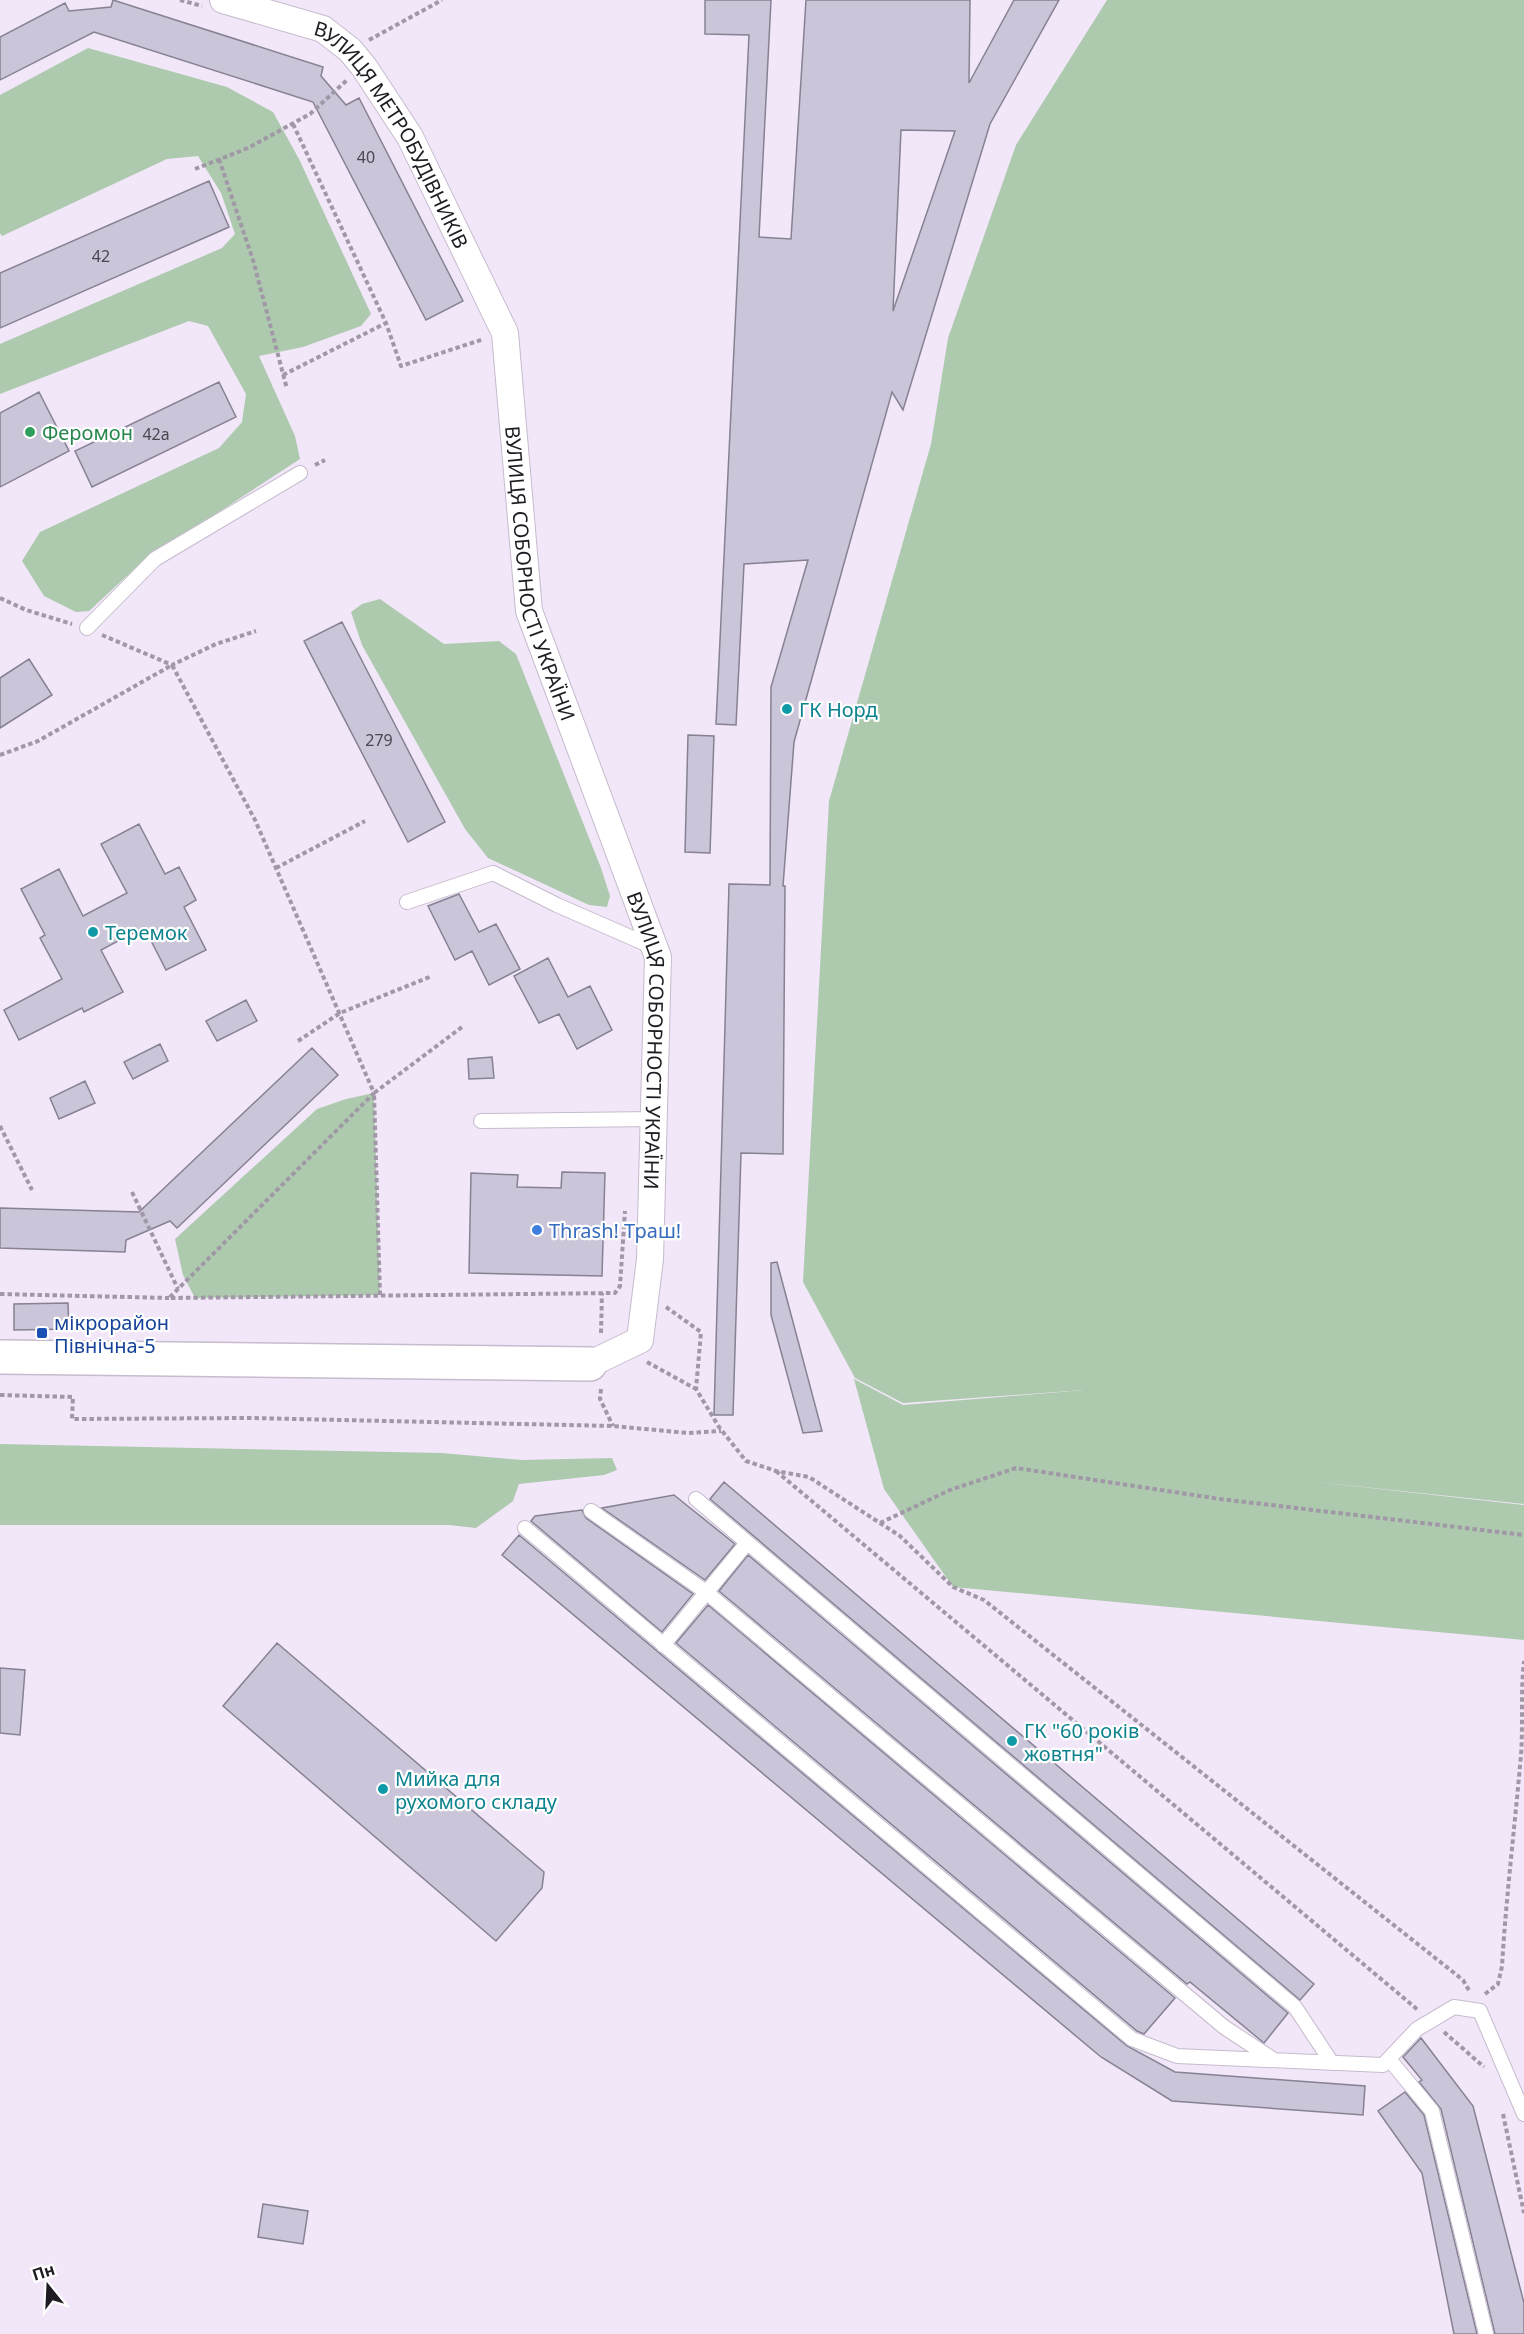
<svg xmlns="http://www.w3.org/2000/svg" width="1524" height="2334" font-family="'Noto Sans',sans-serif">
	<style>
		.green { fill: #aecaae }
		.building { fill: #cbc5d9; stroke: #868193; stroke-width: 1.5; fill-rule: evenodd }
		.lines { fill: none; stroke-linecap: round; stroke-linejoin: round }
		.service-casing { stroke: #c6bccd; stroke-width: 16 }
		.minor-casing { stroke: #c6bccd; stroke-width: 28 }
		.tertiary-casing { stroke: #c6bccd; stroke-width: 36 }
		.path { stroke: #a098a6; stroke-width: 4; stroke-dasharray: 4.5 3; stroke-linecap: butt }
		.service { stroke: #fff; stroke-width: 14 }
		.minor { stroke: #fff; stroke-width: 26 }
		.tertiary { stroke: #fff; stroke-width: 33 }
		.leisure-dot { fill: #2e9e5b; stroke: #fff; stroke-width: 2 }
		.culture-dot { fill: #0f9aa8; stroke: #fff; stroke-width: 2 }
		.shop-dot { fill: #3f7fe0; stroke: #fff; stroke-width: 2 }
		.transit-dot { fill: #1a4fb4; stroke: #fff; stroke-width: 2 }
		.labels { text-anchor: middle; dominant-baseline: central; stroke-width: 4.5; stroke-linejoin: round; paint-order: stroke }
		.number-label { font-size: 16px; fill: #4a4650 }
		.street-label { font-size: 20px; fill: #1f1b22; stroke: #fff }
		.leisure-label { font-size: 20px; fill: #27864d; stroke: #fff; text-anchor: start }
		.culture-label { font-size: 20px; fill: #0d838f; stroke: #fff; text-anchor: start }
		.shop-label { font-size: 20px; fill: #366cbe; stroke: #fff; text-anchor: start }
		.transit-label { font-size: 20px; fill: #164399; stroke: #fff; text-anchor: start }
	</style>
	<rect width="100%" height="100%" fill="#f2e6f9"/>
	<!-- green -->
	<path class="green" d="M1107,0H1524V1504L1307,1481L1524,1505V1640L953,1587L884,1489L854,1379L903,1405L1084,1390L903,1403L855,1378L803,1282L829,801L931,444L948,338L1016,145Z
		M88,48L227,87L273,112L299,159L371,314L361,326L303,347L259,356L295,436L300,459L141,563L89,611L76,612L44,596L22,561L40,532L219,448L242,422L246,394L208,326L189,321L0,394V344L222,248L235,234L221,193L198,156L167,159L2,236L0,233V95Z
		M380,599L444,644L499,641L516,654L601,868L610,896L607,907L589,905L488,858L465,829L362,645L351,612L362,604Z
		M374,1093L380,1295L195,1298L183,1275L175,1239L317,1109L346,1099Z
		M0,1444L442,1453L522,1460L612,1458L617,1470L604,1475L519,1484L513,1501L476,1528L449,1525H0Z"/>
	<!-- building -->
	<path class="building" d="M113,0L323,67L321,76L346,105L359,98L463,301L426,320L313,102L94,32L0,80V37L65,3L69,11L111,7Z
		M705,0H771L759,237L791,239L806,0H970L969,83L1014,0H1059L990,124L903,410L892,392L794,742L783,886H785L783,1154L741,1153L733,1415H714L729,884L770,885L771,687L808,560L744,564L736,725L716,724L749,35L705,34ZM901,130L955,131L893,311Z
		M209,181L229,227L0,328V273Z
		M219,382L236,417L92,487L75,451Z
		M39,392L69,451L0,487V413Z
		M342,622L445,822L408,842L304,641Z
		M29,659L52,695L0,728V678Z
		M688,735L714,736L710,853L685,852Z
		M139,824L165,874L179,867L196,900L184,907L206,950L166,970L144,927L101,950L123,992L84,1012L82,1008L19,1040L4,1010L62,979L40,938L45,935L21,889L59,869L83,916L127,893L101,844Z
		M459,894L479,932L496,924L520,969L489,985L472,951L455,960L428,906Z
		M548,958L568,997L590,986L612,1030L577,1049L559,1014L539,1023L514,976Z
		M246,1000L257,1021L217,1041L206,1021Z
		M160,1044L168,1061L133,1079L124,1062Z
		M312,1048L338,1075L177,1228L170,1221L126,1240L125,1252L0,1248V1208L139,1212Z
		M492,1057L494,1078L469,1079L468,1059Z
		M85,1081L95,1103L59,1119L50,1098Z
		M562,1172L605,1173L602,1276L469,1273L471,1173L518,1175L517,1187L561,1188Z
		M777,1262L822,1431L803,1433L771,1315V1263Z
		M68,1303L69,1329L14,1330V1304Z
		M724,1482L1314,1984L1300,2000L710,1499Z
		M674,1495L735,1544L705,1580L602,1508Z
		M582,1510L586,1518L693,1594L662,1632L531,1521L535,1516Z
		M519,1535L1127,2046L1175,2072L1365,2086L1363,2115L1172,2101L1101,2057L502,1555Z
		M748,1555L1288,2013L1264,2043L1190,1982L1187,1984L719,1591Z
		M708,1605L1175,1998L1144,2034L1137,2031L676,1643Z
		M277,1643L544,1872L542,1888L496,1941L223,1706Z
		M0,1668L25,1670L20,1735L0,1733Z
		M1421,2038L1473,2106L1524,2303V2334H1495L1441,2109L1419,2082L1422,2080L1403,2057Z
		M1405,2092L1424,2115L1477,2334H1454L1422,2173L1378,2111Z
		M263,2204L308,2211L303,2244L258,2237Z"/>
	<g class="lines">
		<!-- service casing -->
		<g class="service-casing">
			<path id="service" d="M87,628L155,559L300,473
				M407,902L493,873L557,905L653,947
				M481,1121L655,1119
				M696,1499L1295,2007L1332,2063
				M591,1511L706,1592L1224,2027L1274,2060
				M525,1528L1132,2039L1177,2056L1383,2065L1417,2029L1454,2007L1480,2011L1524,2114
				M663,1645L747,1543
				M1389,2059L1432,2111L1486,2334"/>
		</g>
		<!-- minor casing -->
		<g class="minor-casing">
			<g id="minor">
				<path id="s1" d="M223,0L323,29L350,50L364,67L410,137L505,333L529,611L658,957L650,1259L640,1340L590,1364"/>
			</g>
		</g>
		<!-- tertiary casing -->
		<g class="tertiary-casing">
			<path id="tertiary" d="M0,1357L590,1364"/>
		</g>
		<!-- path -->
		<path class="path" d="M180,0L202,6
			M369,40L442,0
			M293,124L386,323L401,366L484,339
			M219,159L253,260L287,389
			M195,169L248,148L310,114L347,80
			M283,375L386,323
			M315,465L325,460
			M0,598L26,610L72,624
			M102,635L172,665L216,644L256,631
			M0,755L38,741L172,665L255,820L374,1093L169,1298L615,1293L620,1286L625,1211
			M276,868L365,821
			M298,1041L340,1013L432,976
			M0,1126L32,1190
			M132,1192L178,1289
			M0,1294L169,1298
			M380,1295L374,1093L462,1027
			M666,1307L701,1332L696,1389L719,1427L746,1461L776,1471L809,1477L900,1536L953,1587L984,1600L1463,1980L1470,1992
			M601,1333L602,1293
			M647,1362L696,1389
			M601,1389L600,1399L613,1426
			M0,1395L73,1397L72,1419L251,1418L613,1426L688,1433L721,1431
			M776,1471L1418,2010
			M880,1523L950,1490L1016,1468L1220,1499L1524,1535
			M1485,1994L1498,1984L1502,1966C1506,1899 1514,1833 1520,1766C1524,1731 1520,1696 1524,1661
			M1444,2032L1484,2067
			M1503,2114L1524,2213"/>
		<!-- service -->
		<use href="#service" class="service"/>
		<!-- minor -->
		<use href="#minor" class="minor"/>
		<!-- tertiary -->
		<use href="#tertiary" class="tertiary"/>
	</g>
	<!-- markers -->
	<circle class="leisure-dot" cx="30" cy="432" r="6"/>
	<g class="culture-dot">
		<circle cx="787" cy="709" r="6"/>
		<circle cx="93" cy="932" r="6"/>
		<circle cx="1012" cy="1741" r="6"/>
		<circle cx="383" cy="1789" r="6"/>
	</g>
	<circle class="shop-dot" cx="537" cy="1230" r="6"/>
	<rect class="transit-dot" x="36" y="1327" width="12" height="12" rx="3"/>
	<g class="labels">
		<!-- number labels -->
		<g class="number-label">
			<text x="366" y="157">40</text>
			<text x="101" y="256">42</text>
			<text x="156" y="434">42а</text>
			<text x="379" y="740">279</text>
		</g>
		<!-- street labels -->
		<g class="street-label">
			<text stroke="none"><textPath href="#s1" startOffset="231">ВУЛИЦЯ МЕТРОБУДІВНИКІВ</textPath></text>
			<text stroke="none"><textPath href="#s1" startOffset="706">ВУЛИЦЯ СОБОРНОСТІ УКРАЇНИ</textPath></text>
			<text stroke="none"><textPath href="#s1" startOffset="1192">ВУЛИЦЯ СОБОРНОСТІ УКРАЇНИ</textPath></text>
		</g>
		<!-- leisure labels -->
		<g class="leisure-label">
			<text x="42" y="432">Феромон</text>
		</g>
		<!-- culture labels -->
		<g class="culture-label">
			<text x="799" y="709">ГК Норд</text>
			<text x="105" y="932">Теремок</text>
			<text x="1024" y="1730">ГК "60 років<tspan x="1024" dy="23">жовтня"</tspan></text>
			<text x="395" y="1778">Мийка для<tspan x="395" dy="23">рухомого складу</tspan></text>
		</g>
		<!-- shop labels -->
		<g class="shop-label">
			<text x="549" y="1230">Thrash! Траш!</text>
		</g>
		<!-- transit labels -->
		<g class="transit-label">
			<text x="54" y="1322">мікрорайон<tspan x="54" dy="23">Північна-5</tspan></text>
		</g>
	</g>
	<!-- north arrow -->
	<g transform="translate(48 2286) rotate(342)" stroke="#ffffff" stroke-width="4.5" paint-order="stroke">
	<path d="M0-4.5L10 22L0 15L-10 22Z" fill="#1f1b22"/>
	<text y="-9" font-size="16" font-weight="bold" text-anchor="middle" fill="#1f1b22">Пн</text>
	</g>
</svg>
